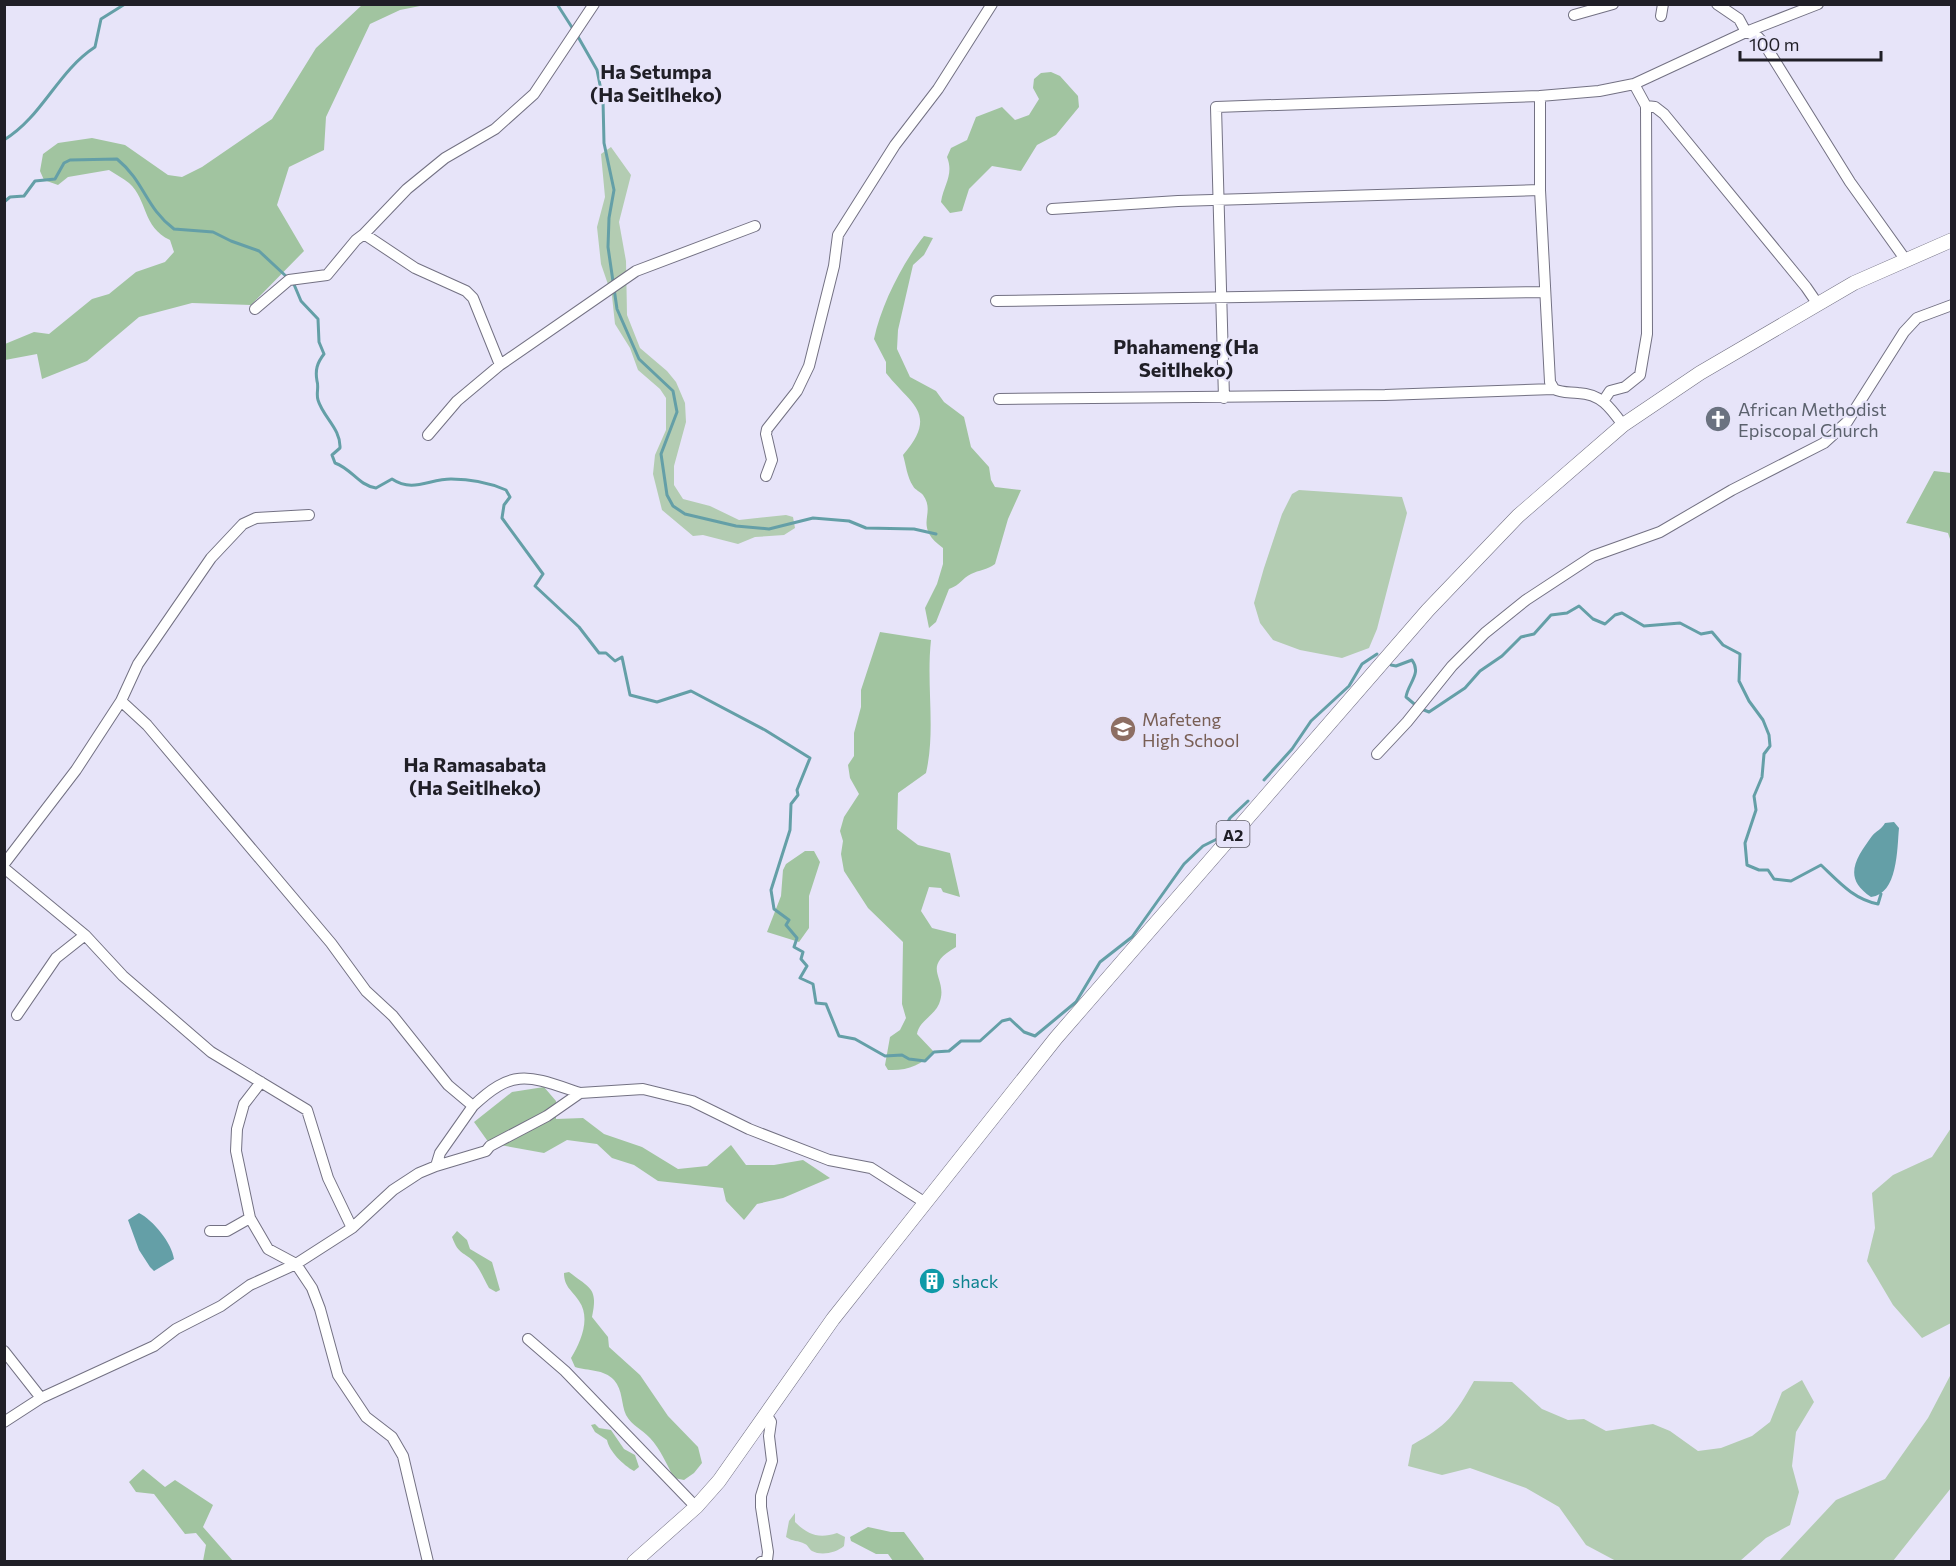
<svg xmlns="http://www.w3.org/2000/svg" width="1956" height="1566" font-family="Commissioner,sans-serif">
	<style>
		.green { fill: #b3ccb2 }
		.forest { fill: #a1c4a0 }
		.water { fill: #649fa7 }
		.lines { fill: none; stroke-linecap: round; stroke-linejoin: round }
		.stream { stroke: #649fa7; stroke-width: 3 }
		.minor-casing { stroke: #737183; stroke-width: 12 }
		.major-casing { stroke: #737183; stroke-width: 15 }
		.minor { stroke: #fff; stroke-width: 10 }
		.major { stroke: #fff; stroke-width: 14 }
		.labels { text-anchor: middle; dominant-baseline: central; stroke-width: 4.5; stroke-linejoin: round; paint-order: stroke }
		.shield { fill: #e7e4f9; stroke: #5c5a66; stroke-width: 1.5 }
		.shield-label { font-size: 16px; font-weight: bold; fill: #201f27 }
		.worship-label { font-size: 18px; fill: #5b616d; stroke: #e7e4f9; text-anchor: start }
		.education-label { font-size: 18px; fill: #785e54; stroke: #e7e4f9; text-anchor: start }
		.culture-label { font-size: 18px; fill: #0d838f; stroke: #e7e4f9; text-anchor: start }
		.neighbourhood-label { font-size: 20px; font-weight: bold; fill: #201f27; stroke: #e7e4f9 }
	</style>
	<rect width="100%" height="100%" fill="#e7e4f9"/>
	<!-- green -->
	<path class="green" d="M611,147L631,175L619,222L626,261L627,315L640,348L667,371L676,382L685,403L686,422L674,466V485L683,499L710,506L739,520L786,515L793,517L795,528L784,535L755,537L738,544L703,535L693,536L662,510L653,474L655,455L666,430V398L660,389L638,370L630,348L615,324L612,296L601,264L597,227L605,197L601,154Z
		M1299,490L1402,497L1407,513L1377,629L1369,648L1342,658L1300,650L1273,640L1260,623L1254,603L1264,568L1282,514L1292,494Z
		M1951,1128V1323L1922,1338L1893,1305L1867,1261L1875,1228L1872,1193L1893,1175L1932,1157Z
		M1951,1374V1488L1893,1561H1779L1836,1500L1885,1479L1928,1418Z
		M1802,1380L1814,1402L1796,1432L1792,1466L1799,1492L1790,1525L1766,1538L1740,1561H1616L1586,1545L1559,1507L1526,1488L1470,1468L1442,1475L1408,1466L1412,1445C1448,1425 1454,1416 1474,1381L1512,1382L1542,1409L1568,1420L1584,1419L1606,1431L1653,1424L1670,1431L1698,1451L1721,1448L1752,1436L1770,1422L1782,1392Z
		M795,1513V1522C808,1535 819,1539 837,1533L845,1537L844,1546C836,1553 821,1556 812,1551C809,1549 808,1545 805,1544C798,1540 793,1542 786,1537L789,1521Z"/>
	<!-- forest -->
	<path class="forest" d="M362,5H425L400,10L370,24L326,117L324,150L289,167L277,205L304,251L251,305L192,303L139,317L87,361L42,379L37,354L5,360V344L34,332L49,334L92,299L109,294L136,272L165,262L174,252L170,240C142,227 148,200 129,183C123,178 115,174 109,170L68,177L58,185L44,180L40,171L43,154L58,143L92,138L125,145L168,175L182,177L202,167L272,119L316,48Z
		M1051,72L1060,76L1078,96L1079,107L1056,135L1037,145L1021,171L992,166L969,189L962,211L950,213L941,202C944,184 954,175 947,157L951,148L967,140L976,117L1002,107L1015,120L1029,115L1039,99L1033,88L1034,79L1041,73Z
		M924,236L933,238L924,255L913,265L898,330L897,349L910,377L936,391L944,402L964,417L971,447L989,467L991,480L995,487L1021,490L1008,519L995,564C987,570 979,570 971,574C962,578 961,585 949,589L936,622L929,628L925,608L937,584L943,564V548C912,526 937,514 923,495C921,492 915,490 913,486C907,477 906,465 903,455C939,413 911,405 886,373V362L874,339C881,305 903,262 924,236Z
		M1934,471L1951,473V542L1948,533L1906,523Z
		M880,632L931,640C926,686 936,729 926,773L898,793L897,829L918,845L950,853L960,897L943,892L941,888L929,887L921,911L932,928L956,934V947C918,969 950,977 939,1004C934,1016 919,1021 917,1034L934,1052C921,1065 908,1071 888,1070L885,1065L890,1037L900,1030L906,1018L902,1004L903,942L868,908L844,871L841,854L843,841L840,831L844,817L859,794L850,778L848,765L854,756V733L861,707V690Z
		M805,851H814L820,862L809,896V928L799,942L767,932L781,896L783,870L786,864Z
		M544,1087L556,1101V1119L583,1118L604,1134L642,1147L678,1169L707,1166L731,1145L746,1165H774L803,1160L830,1178L783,1198L757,1204L744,1220L726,1201L723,1188L658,1181L634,1165L612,1158L597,1144L567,1140L544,1153L489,1143L474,1122L512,1092Z
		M457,1231L467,1240L470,1249L492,1262L500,1290L496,1292L489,1288C484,1279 481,1271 474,1262C464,1251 459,1256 452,1237Z
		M569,1272C591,1289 598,1288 592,1317L608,1337L609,1347L640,1375L668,1416L698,1447L702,1463L694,1473L684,1480L674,1478C666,1463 661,1450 650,1438C642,1429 632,1426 626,1415C621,1404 623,1390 614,1380C604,1369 588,1371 575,1367L571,1358C581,1342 591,1318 579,1301C572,1290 564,1287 564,1273Z
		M595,1424L599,1428L611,1430L624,1449L635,1455L639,1467L634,1471C623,1465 609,1451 607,1440L595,1432L591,1425Z
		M143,1469L165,1487L175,1480L213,1505L203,1527L233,1561H203L206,1545L196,1533L185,1534L154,1494L136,1492L129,1482Z
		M868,1527L891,1532H904L924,1559L923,1561H893L888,1554H876L851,1541L850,1537Z"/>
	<!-- water -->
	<path class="water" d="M1894,822L1899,828C1897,849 1898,894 1871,897C1842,878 1856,858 1872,836C1876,831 1882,829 1885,823Z
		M139,1213C153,1220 172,1243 174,1259L154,1271L150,1267L139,1250L128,1220Z"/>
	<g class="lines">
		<!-- stream -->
		<path class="stream" d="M557,4L573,29
			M577,35L597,70L603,100L604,143L614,190L609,218L608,247L617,309L639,359L673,391L677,412L661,454L667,495L673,506L685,514L736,526L769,529L813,518L849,521L866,528L914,529L936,534
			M4,140C43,116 57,72 95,47L101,19L125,4
			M4,202L10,197L24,196L35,181L55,179L64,163L70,160L117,159C145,182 145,207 174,229L213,232L231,241L259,251L288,278
			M293,282L301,301L318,319L319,342L324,354C317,363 315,370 317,381C319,387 316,394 318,400C323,417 341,429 340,448L332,455L335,463C352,469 358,485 376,488L392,479C413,493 429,479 451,479C469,479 490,483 506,490L510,497L504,505L502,518L543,574L535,586L579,627L599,653H606L615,661L622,657L630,695L657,702L691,691L765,730L810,758L797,790L798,795L791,804L790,830L771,890L774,909L789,920L786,925L797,938L794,947L803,952L801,959L807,966L800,978L813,984L816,1003L826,1004L839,1036L855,1039L885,1056L902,1055L909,1059L925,1061L934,1052L949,1051L961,1041H980L1002,1021L1010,1019L1024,1032L1035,1036L1076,1002L1100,962L1132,937L1184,864L1203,846L1219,838L1230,818L1248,801
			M1391,665L1396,666L1412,660C1422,674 1408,683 1406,697L1419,708L1429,712L1465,688L1480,671L1502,656L1521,637L1534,634L1551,615L1567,613L1579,606L1593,619L1605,624L1615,615L1622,613L1644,626L1680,623L1701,634L1712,632L1723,645L1740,654L1739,681L1749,701L1763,720L1769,735L1770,746L1764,754L1762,777L1754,796L1756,810L1745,843L1747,865L1759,870H1768L1774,879L1791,881L1821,865C1839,882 1853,899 1878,904L1881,894
			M1264,780L1292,749L1311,721L1349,686L1362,664L1377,654"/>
		<!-- minor casing -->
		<g class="minor-casing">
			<path id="minor" d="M1574,15L1613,4
				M1661,16L1663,4
				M1746,32L1758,37L1765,45L1850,182L1905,259
				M1746,32L1818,4
				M1646,106L1655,107L1664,114L1806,287L1817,303
				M1052,209L1178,201L1540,190
				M996,301L1544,292
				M255,309L289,280L327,275L356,240L364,234
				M500,365L473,298L466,291L415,268L364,234L407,189L445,158L495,129L534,94L594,4
				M1224,398L1216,107L1540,96
				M999,399L1385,395L1554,389
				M1604,400L1610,391L1625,387L1640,375L1647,334L1646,106L1634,84
				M1623,425C1610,407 1601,394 1578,393C1569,392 1561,393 1554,389L1550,382L1540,190V96L1599,91L1634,84L1746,32L1739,19L1717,4
				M428,435L457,401L500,365L636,271L755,226
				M766,476L772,460L766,434L767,429L797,391L809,366L834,266L838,235L895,145L938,89L992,4
				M121,701L147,725L331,943L366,991L393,1016L448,1085L473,1106C514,1067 529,1076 580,1093
				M1377,754L1407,722L1452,666L1485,633L1526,600L1593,556L1660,532L1732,490L1824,443L1847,422L1904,332L1917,318L1952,305
				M4,864L76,770L121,701L138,664L211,558L243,524L256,518L309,515
				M4,868L85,935L123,976L211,1052L307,1110L328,1178L352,1228
				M17,1015L56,958L85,935
				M261,1082L244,1104L237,1129L236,1151L250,1218L268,1249L296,1264L312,1288L320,1309L338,1375L366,1417L392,1437L403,1456L428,1562
				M436,1166L486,1151L490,1146L547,1116L580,1093L643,1089L692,1101L749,1129L829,1160L871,1168L924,1202
				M210,1231H227L250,1218
				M528,1339L565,1371L696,1507
				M4,1351L41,1398
				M4,1422L41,1398L154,1346L176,1329L221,1306L250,1285L296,1264L352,1228L393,1190L419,1173L436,1166L440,1153L473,1106
				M761,1562L767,1560L768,1552L761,1507V1496L772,1461L769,1436L771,1422L766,1414"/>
		</g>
		<!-- major casing -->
		<g class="major-casing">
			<path id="major" d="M634,1562L696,1507L719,1481L833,1319L1056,1038L1428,610L1518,516L1623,425L1700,373L1854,283L1952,240"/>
		</g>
		<!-- minor -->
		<use href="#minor" class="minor"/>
		<!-- major -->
		<use href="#major" class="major"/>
	</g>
	<!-- icons -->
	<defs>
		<g id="church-disc" transform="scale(1.35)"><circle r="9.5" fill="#6b7280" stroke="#e7e4f9"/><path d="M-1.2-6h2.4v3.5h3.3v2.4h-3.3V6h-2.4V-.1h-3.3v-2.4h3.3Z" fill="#fff"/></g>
		<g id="school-disc" transform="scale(1.35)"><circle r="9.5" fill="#8d6e63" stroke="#e7e4f9"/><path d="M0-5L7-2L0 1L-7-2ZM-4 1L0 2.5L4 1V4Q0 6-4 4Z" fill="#fff"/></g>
		<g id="building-disc" transform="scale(1.35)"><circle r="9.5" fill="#0f9aa8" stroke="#e7e4f9"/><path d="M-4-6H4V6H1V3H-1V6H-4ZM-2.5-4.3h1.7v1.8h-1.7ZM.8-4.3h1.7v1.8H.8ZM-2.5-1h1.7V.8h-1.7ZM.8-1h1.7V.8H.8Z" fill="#fff"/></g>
	</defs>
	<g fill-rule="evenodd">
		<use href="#church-disc" x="1718" y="419"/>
		<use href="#school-disc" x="1123" y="729"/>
		<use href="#building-disc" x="932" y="1281"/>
	</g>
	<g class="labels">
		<!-- shield labels -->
		<rect class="shield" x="1216.5" y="821" width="33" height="26" rx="4.5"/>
		<g class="shield-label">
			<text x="1233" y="834">A2</text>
		</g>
		<!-- worship labels -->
		<g class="worship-label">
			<text x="1738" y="409">African Methodist<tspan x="1738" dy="21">Episcopal Church</tspan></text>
		</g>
		<!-- education labels -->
		<g class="education-label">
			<text x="1142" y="719">Mafeteng<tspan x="1142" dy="21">High School</tspan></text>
		</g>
		<!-- culture labels -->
		<g class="culture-label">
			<text x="952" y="1281">shack</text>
		</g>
		<!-- neighbourhood labels -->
		<g class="neighbourhood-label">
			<text x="656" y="71">Ha Setumpa<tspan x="656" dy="23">(Ha Seitlheko)</tspan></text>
			<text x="1186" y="346">Phahameng (Ha<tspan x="1186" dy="23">Seitlheko)</tspan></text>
			<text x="475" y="764">Ha Ramasabata<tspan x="475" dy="23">(Ha Seitlheko)</tspan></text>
		</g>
	</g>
	<!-- border -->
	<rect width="1956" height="1566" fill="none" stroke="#201f27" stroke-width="12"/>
	<!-- scale -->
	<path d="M1740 51v9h141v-9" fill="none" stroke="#201f27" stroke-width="3"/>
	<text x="1749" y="51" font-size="18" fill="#201f27" stroke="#e7e4f9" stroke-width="4.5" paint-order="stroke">100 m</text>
</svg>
